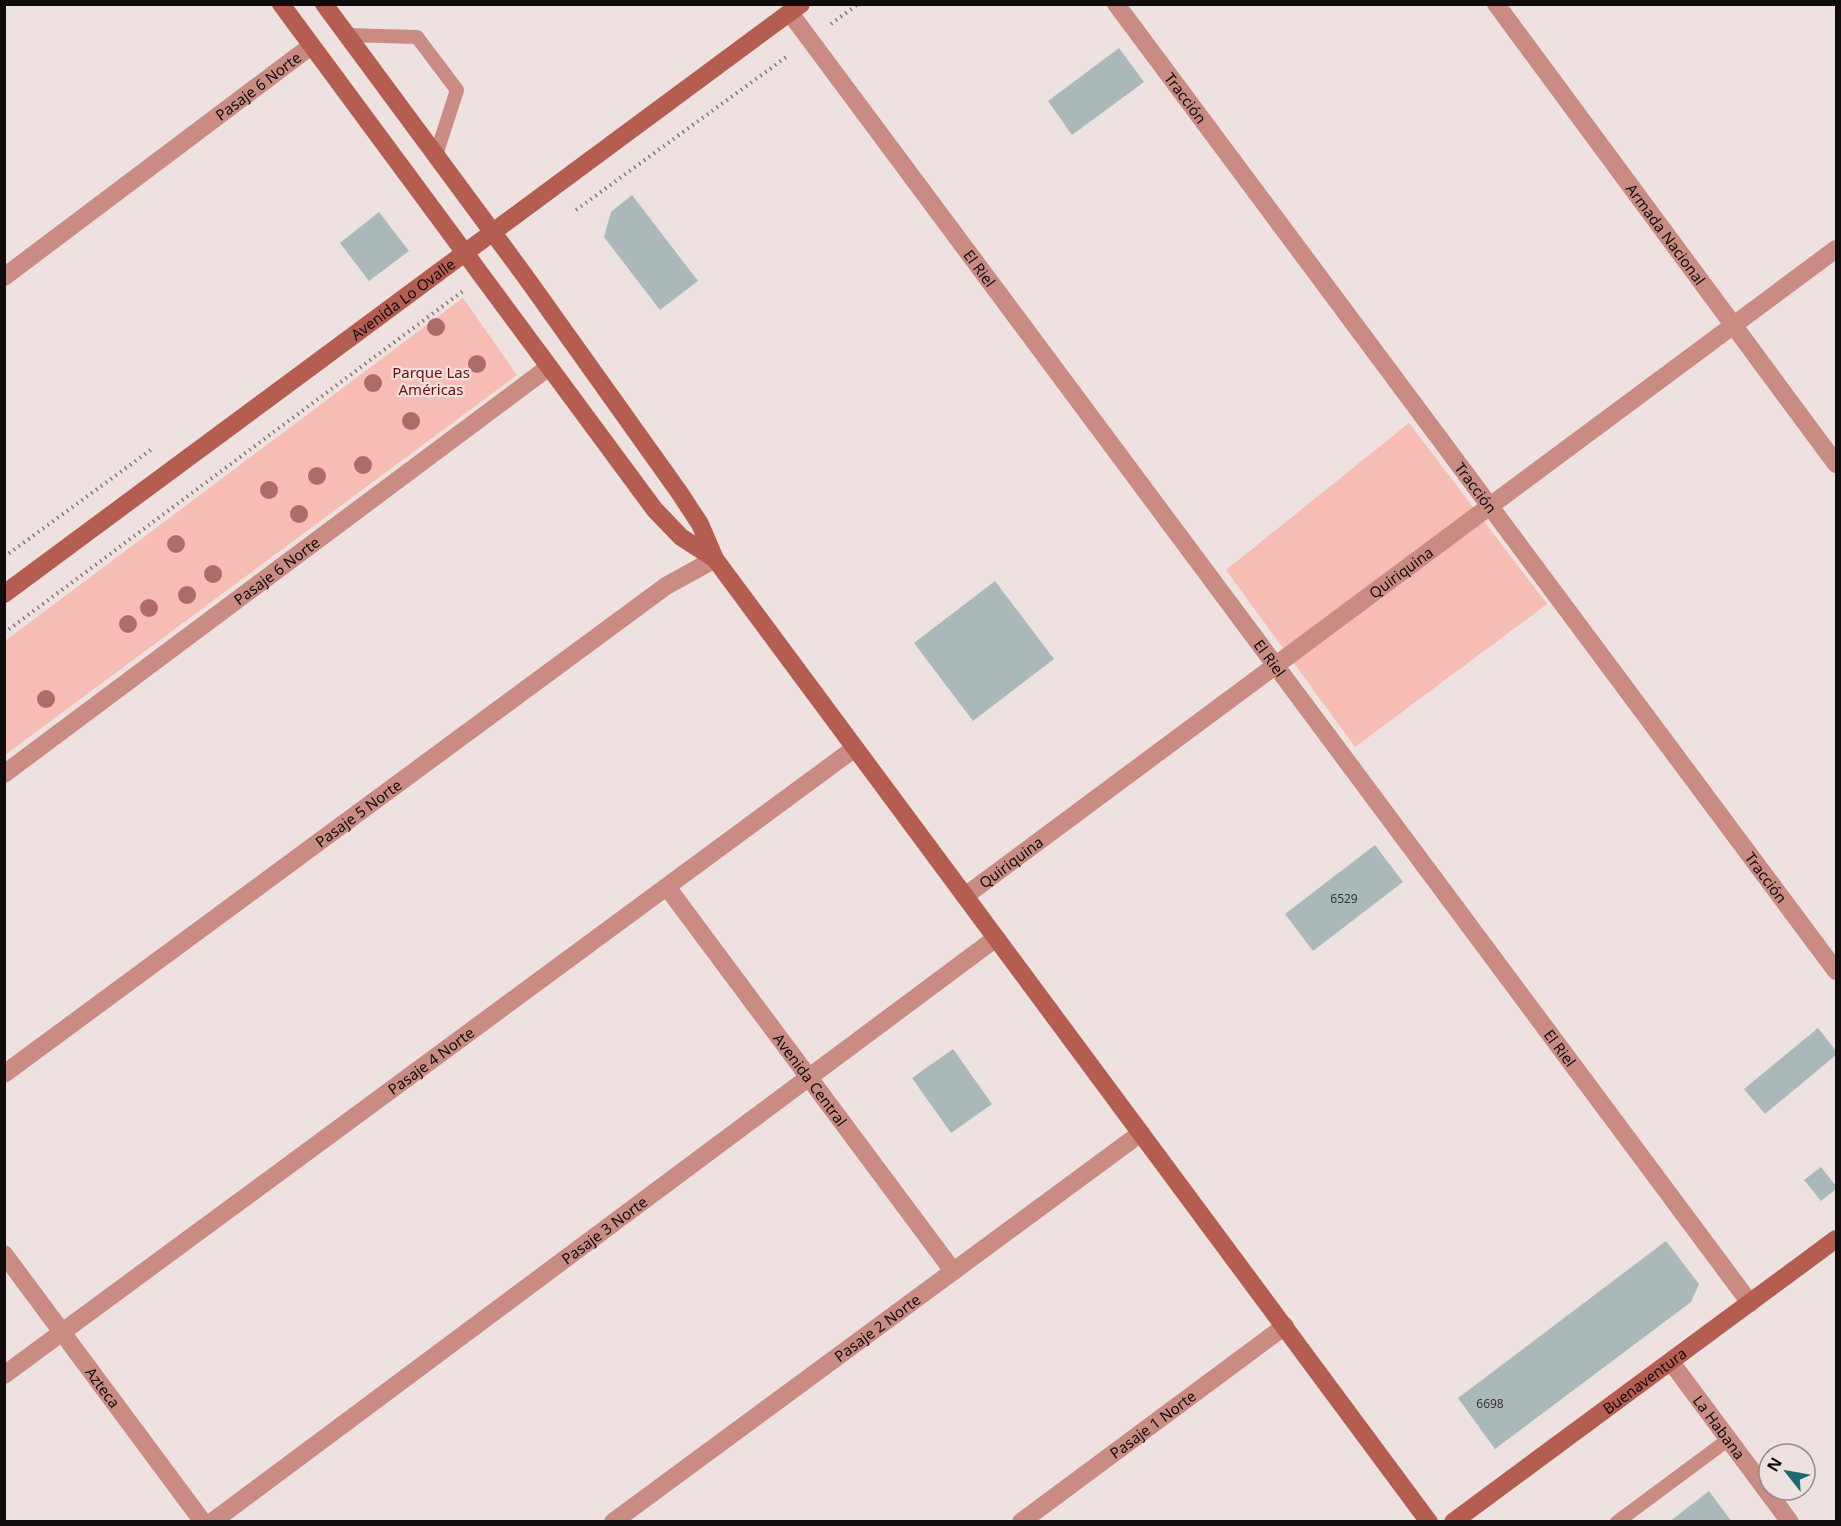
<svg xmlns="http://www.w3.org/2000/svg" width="1841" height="1526" font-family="'Noto Sans',sans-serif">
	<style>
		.green { fill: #f7bcb3 }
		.building { fill: #abb8b9 }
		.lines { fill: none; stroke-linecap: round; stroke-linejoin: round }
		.path { stroke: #807877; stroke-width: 4; stroke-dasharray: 1.5 4.5; stroke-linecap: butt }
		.lane { stroke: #c98b82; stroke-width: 14 }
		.street { stroke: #c98b82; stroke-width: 18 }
		.secondary { stroke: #b65d52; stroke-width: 18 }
		.tree { fill: #ad6b6a }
		.labels { text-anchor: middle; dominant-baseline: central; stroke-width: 4.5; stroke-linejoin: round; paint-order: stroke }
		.number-label { font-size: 12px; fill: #373737 }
		.street-label { font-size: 15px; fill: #100c0c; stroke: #eee2e0 }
		.park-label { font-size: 15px; fill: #780909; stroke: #eee2e0 }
	</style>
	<rect width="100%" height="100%" fill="#eee2e0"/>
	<!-- green -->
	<path class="green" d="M463,298L517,375L5,755V641Z
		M1409,423L1547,604L1355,747L1226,570Z"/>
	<!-- building -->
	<path class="building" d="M1119,48L1144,82L1072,135L1048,101Z
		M632,195L698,281L660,310L604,237L611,212Z
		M379,212L409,251L369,281L340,243Z
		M995,581L1054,659L973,721L914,643Z
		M1375,845L1403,882L1313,951L1285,914Z
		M1818,1028L1836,1051V1055L1765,1114L1744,1089Z
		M953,1049L992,1104L951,1133L912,1078Z
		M1821,1167L1836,1186V1189L1821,1201L1804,1180Z
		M1666,1241L1699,1284L1691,1302L1495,1449L1458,1398Z
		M1709,1491L1732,1522H1669Z"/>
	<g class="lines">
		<!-- path -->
		<path class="path" d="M831,24L858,4
			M576,210L789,55
			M4,557L152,449
			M4,633L463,291"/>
		<!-- lane -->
		<path class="lane" d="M347,35L417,37L457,90L436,155
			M1617,1522L1729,1439"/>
		<!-- street -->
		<g class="street">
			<path id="s1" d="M1116,4L1836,971"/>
			<path id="s2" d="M1496,4L1836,464"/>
			<path id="s3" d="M790,13L1750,1303"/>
			<path id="s4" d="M4,277L311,46"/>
			<path id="s5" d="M4,774L549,367"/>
			<path id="s6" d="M667,887L953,1271"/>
			<path id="s7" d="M965,896L1836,249"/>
			<path id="s8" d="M4,1074L666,586L715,559"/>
			<path id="s9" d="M4,1254L203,1522"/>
			<path id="s10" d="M1671,1362L1790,1522"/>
			<path id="s11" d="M4,1375L855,748"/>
			<path id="s12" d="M212,1522L996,938"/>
			<path id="s13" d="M613,1522L1141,1133"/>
			<path id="s14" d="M1021,1522L1285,1326"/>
		</g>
		<!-- secondary -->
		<g class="secondary">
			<path d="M281,4L655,510L681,537L715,559"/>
			<path d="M324,4L525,276L679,492L700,524L715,559L1429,1522"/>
			<path id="s15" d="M4,594L801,4"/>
			<path id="s16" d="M1453,1522L1836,1239"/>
		</g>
	</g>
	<!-- trees -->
	<g class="tree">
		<circle cx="436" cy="327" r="9"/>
		<circle cx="477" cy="364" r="9"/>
		<circle cx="373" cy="383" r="9"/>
		<circle cx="411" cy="421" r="9"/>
		<circle cx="363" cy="465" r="9"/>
		<circle cx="317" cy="476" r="9"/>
		<circle cx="269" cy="490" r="9"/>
		<circle cx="299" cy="514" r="9"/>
		<circle cx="176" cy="544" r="9"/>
		<circle cx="213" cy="574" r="9"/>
		<circle cx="187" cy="595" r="9"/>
		<circle cx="149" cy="608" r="9"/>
		<circle cx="128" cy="624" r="9"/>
		<circle cx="46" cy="699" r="9"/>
	</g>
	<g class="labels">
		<!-- number labels -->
		<g class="number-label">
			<text x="1344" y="898">6529</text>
			<text x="1490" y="1403">6698</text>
		</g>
		<!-- street labels -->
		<g class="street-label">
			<text stroke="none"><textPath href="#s4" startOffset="318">Pasaje 6 Norte</textPath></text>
			<text stroke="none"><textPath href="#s1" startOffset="117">Tracción</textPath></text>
			<text stroke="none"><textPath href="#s2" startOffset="286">Armada Nacional</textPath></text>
			<text stroke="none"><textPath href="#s3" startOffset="318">El Riel</textPath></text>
			<text stroke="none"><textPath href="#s15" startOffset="496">Avenida Lo Ovalle</textPath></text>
			<text stroke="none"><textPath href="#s1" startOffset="603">Tracción</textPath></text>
			<text stroke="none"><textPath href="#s5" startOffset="340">Pasaje 6 Norte</textPath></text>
			<text stroke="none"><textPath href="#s7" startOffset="543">Quiriquina</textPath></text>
			<text stroke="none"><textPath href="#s3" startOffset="804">El Riel</textPath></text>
			<text stroke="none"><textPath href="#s8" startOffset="440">Pasaje 5 Norte</textPath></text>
			<text stroke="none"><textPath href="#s7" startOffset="57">Quiriquina</textPath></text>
			<text stroke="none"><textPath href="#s1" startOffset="1089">Tracción</textPath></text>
			<text stroke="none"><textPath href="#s3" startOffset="1290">El Riel</textPath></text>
			<text stroke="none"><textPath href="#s11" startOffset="530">Pasaje 4 Norte</textPath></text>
			<text stroke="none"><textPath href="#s6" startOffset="240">Avenida Central</textPath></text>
			<text stroke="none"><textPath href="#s12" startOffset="489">Pasaje 3 Norte</textPath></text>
			<text stroke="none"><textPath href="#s13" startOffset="328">Pasaje 2 Norte</textPath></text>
			<text stroke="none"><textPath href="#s16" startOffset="238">Buenaventura</textPath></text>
			<text stroke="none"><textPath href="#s9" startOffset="166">Azteca</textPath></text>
			<text stroke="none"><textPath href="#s14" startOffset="164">Pasaje 1 Norte</textPath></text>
			<text stroke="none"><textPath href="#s10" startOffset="81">La Habana</textPath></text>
		</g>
		<!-- park labels -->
		<g class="park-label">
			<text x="431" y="372">Parque Las<tspan x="431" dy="17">Américas</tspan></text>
		</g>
	</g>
	<!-- border -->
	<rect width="1841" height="1526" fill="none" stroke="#100c0c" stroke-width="12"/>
	<!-- north arrow -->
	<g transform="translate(1787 1472) rotate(301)"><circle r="28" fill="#eee2e0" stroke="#958c8b" stroke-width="1.5"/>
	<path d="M0-4.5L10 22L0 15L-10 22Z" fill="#1e6972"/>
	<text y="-9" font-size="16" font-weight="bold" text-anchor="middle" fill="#100c0c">N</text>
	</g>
</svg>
